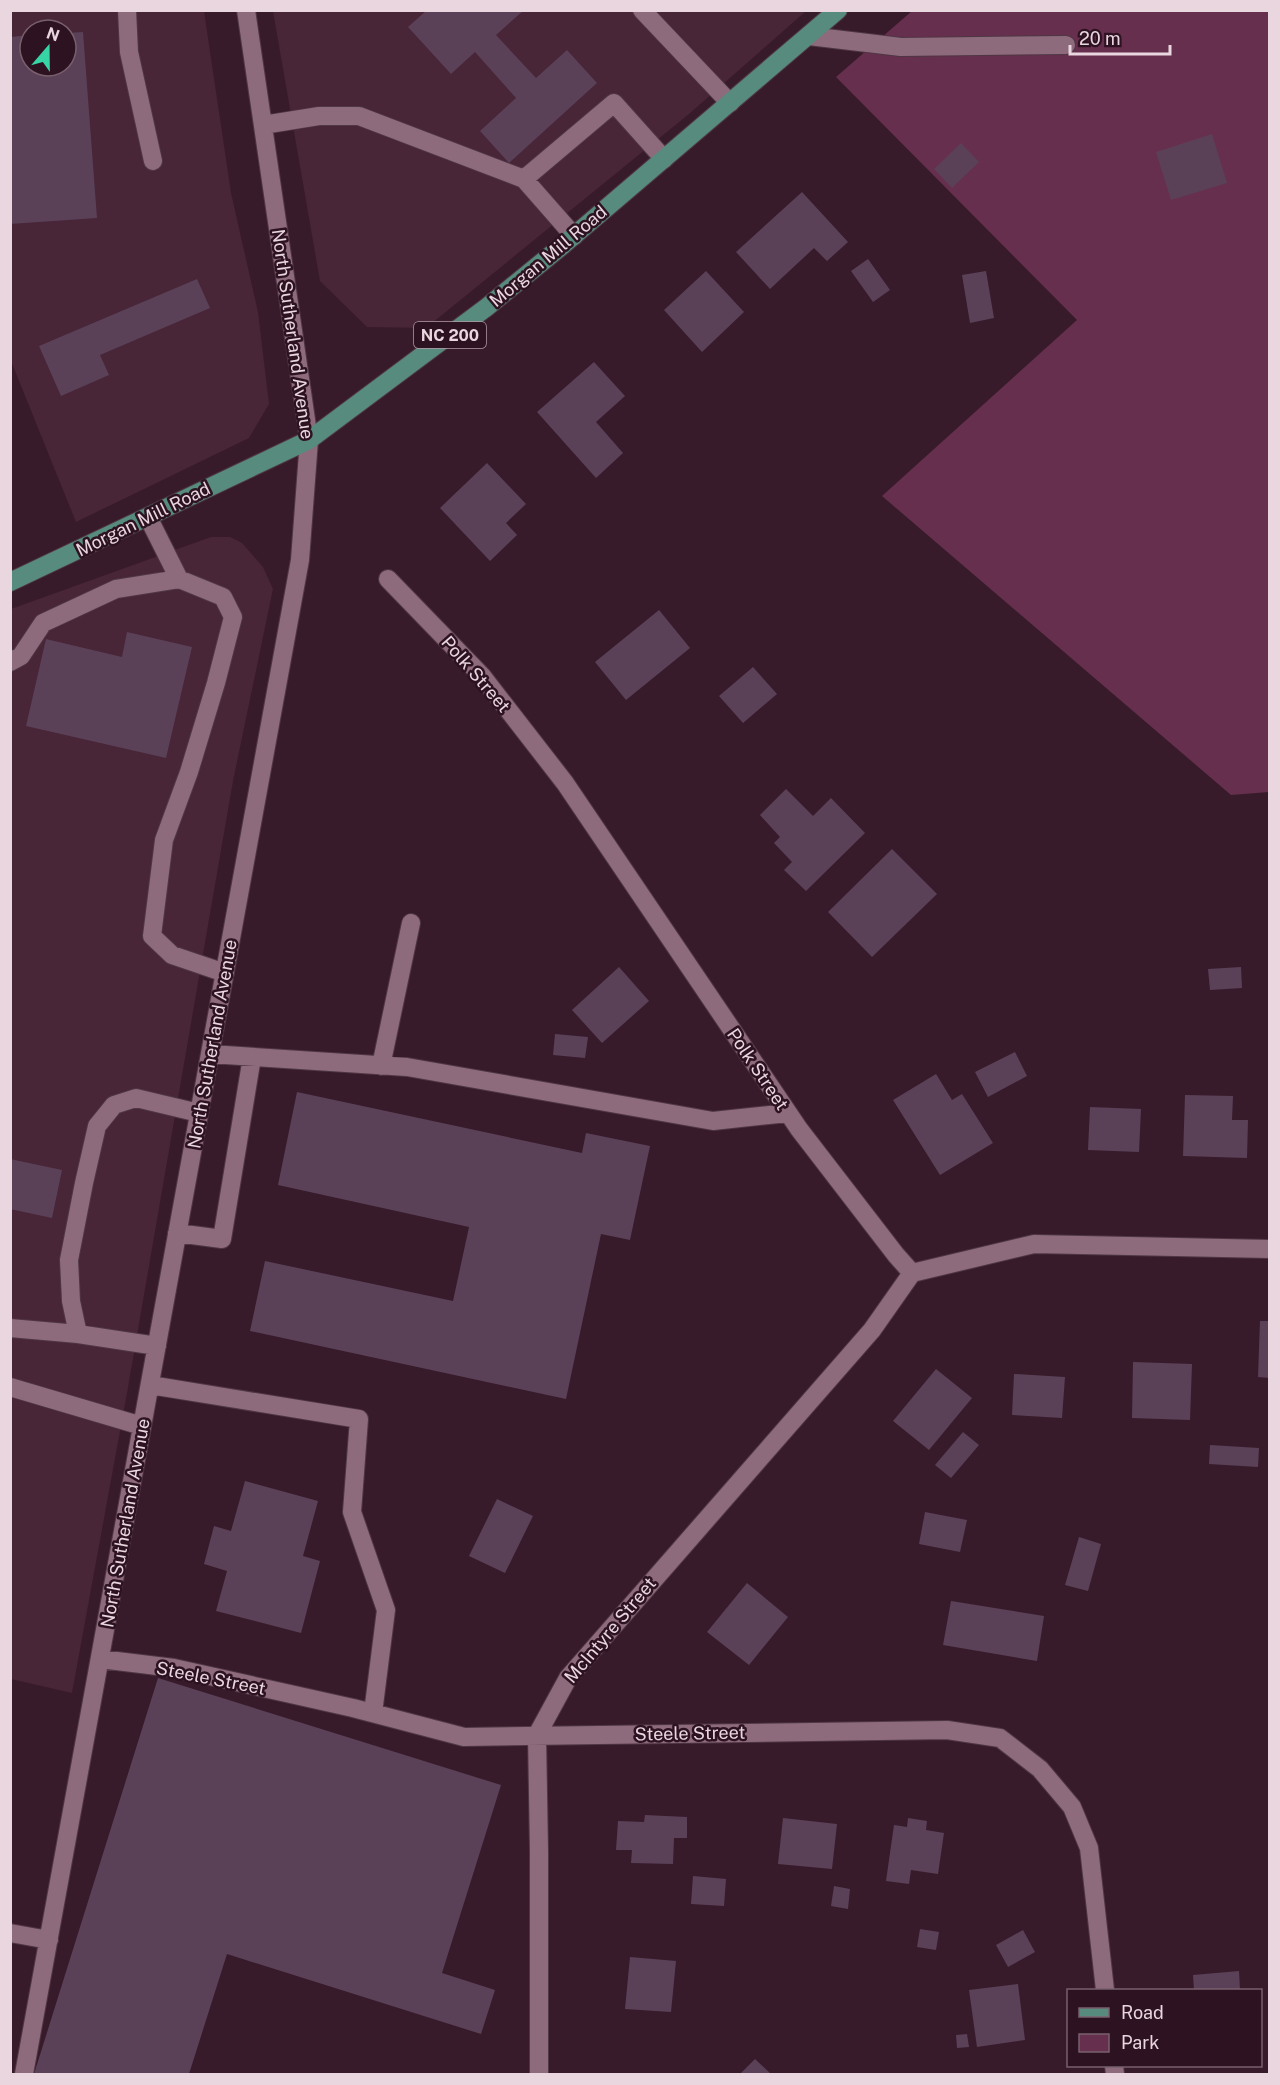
<svg xmlns="http://www.w3.org/2000/svg" width="1280" height="2085" font-family="'Public Sans',sans-serif">
	<style>
		.built { fill: #482537; fill-rule: evenodd }
		.green { fill: #672f4e }
		.building { fill: #5a4158 }
		.lines { fill: none; stroke-linecap: round; stroke-linejoin: round }
		.minor-casing { stroke: #4f3744; stroke-width: 20 }
		.major-casing { stroke: #4f3744; stroke-width: 20 }
		.minor { stroke: #8e6b7c; stroke-width: 18 }
		.major { stroke: #578b7d; stroke-width: 18 }
		.labels { text-anchor: middle; dominant-baseline: central; stroke-width: 5; stroke-linejoin: round; paint-order: stroke }
		.shield { fill: #2d1221; stroke: #b19ba6; stroke-width: 1.5 }
		.shield-label { font-size: 16px; font-weight: bold; fill: #e9d6df }
		.street-label { font-size: 18px; fill: #e9d6df; stroke: #2d1221 }
	</style>
	<rect width="100%" height="100%" fill="#381b2a"/>
	<!-- built -->
	<path class="built" d="M11,11H204L231,193L258,312L269,404L249,438L76,522L11,361ZM30,30H66V66H30Z
		M273,11H806L689,114L426,328L367,327L320,281Z
		M211,537H230L242,543L263,567L273,589L233,781L127,1393L72,1693L11,1679V609Z"/>
	<!-- green -->
	<path class="green" d="M912,11H1269V792L1231,795L882,496L1077,320L836,77Z"/>
	<!-- building -->
	<path class="building" d="M427,10H524L496,35L536,78L567,50L597,83L509,163L480,131L516,98L475,52L451,74L408,27Z
		M83,32L97,218L10,224V37L30,35V66H66V33Z
		M1212,134L1227,183L1171,200L1156,152Z
		M961,143L979,162L952,188L934,169Z
		M802,192L848,242L827,261L814,248L770,289L736,252Z
		M868,259L890,290L873,302L851,271Z
		M706,271L744,312L702,352L664,310Z
		M986,271L994,318L970,323L962,275Z
		M197,279L210,308L100,355L109,375L61,396L39,346Z
		M594,362L625,396L596,422L623,453L596,478L537,412Z
		M487,463L526,504L506,523L517,535L490,561L440,508Z
		M659,610L690,648L626,700L595,662Z
		M127,632L192,647L166,758L26,726L46,639L122,657Z
		M753,667L777,694L743,723L719,696Z
		M786,789L813,816L831,798L865,833L806,891L784,870L792,862L774,843L780,837L760,815Z
		M892,849L937,894L872,957L828,912Z
		M619,967L649,1001L602,1043L572,1010Z
		M1241,967L1242,988L1210,990L1208,969Z
		M555,1034L588,1037L585,1058L553,1055Z
		M1015,1052L1027,1076L988,1097L975,1072Z
		M936,1074L952,1100L962,1094L993,1143L940,1175L893,1100Z
		M297,1092L582,1153L586,1133L650,1146L630,1240L601,1234L566,1399L250,1331L265,1261L453,1301L469,1227L278,1185Z
		M1185,1095L1233,1096L1232,1120H1248L1247,1158L1183,1156Z
		M1090,1107L1141,1109L1139,1152L1088,1150Z
		M10,1159L62,1170L52,1218L10,1209Z
		M1260,1321H1270V1378L1258,1377Z
		M1133,1362L1192,1364L1190,1420L1132,1418Z
		M936,1369L972,1398L929,1450L893,1421Z
		M1014,1374L1065,1377L1062,1418L1012,1415Z
		M963,1432L979,1445L951,1478L935,1465Z
		M1210,1445L1259,1448L1258,1467L1209,1464Z
		M245,1481L318,1501L303,1556L320,1561L301,1633L216,1611L227,1571L204,1564L214,1526L231,1531Z
		M497,1499L533,1516L505,1573L469,1556Z
		M925,1512L967,1520L960,1552L919,1544Z
		M1079,1537L1101,1544L1088,1591L1065,1585Z
		M747,1583L788,1617L749,1665L707,1632Z
		M951,1601L1044,1616L1037,1661L943,1645Z
		M158,1678L501,1785L442,1973L495,1990L481,2034L227,1954L189,2074H34Z
		M645,1815L687,1817V1838H674L673,1864L631,1863L632,1850H616L618,1821L644,1822Z
		M783,1818L837,1824L832,1869L778,1864Z
		M908,1818L927,1821L926,1830L944,1833L938,1874L911,1870L909,1884L886,1881L894,1825L907,1827Z
		M693,1876L726,1879L724,1906L691,1904Z
		M834,1886L850,1889L848,1909L831,1906Z
		M920,1929L939,1932L936,1950L917,1947Z
		M1023,1930L1035,1952L1008,1967L996,1945Z
		M630,1957L676,1961L671,2012L625,2009Z
		M1239,1971L1240,1990H1194L1193,1975Z
		M1018,1984L1025,2040L977,2047L969,1990Z
		M967,2034L969,2047L957,2048L956,2035Z
		M755,2059L771,2074H740Z"/>
	<g class="lines">
		<!-- minor casing -->
		<g class="minor-casing">
			<path id="minor" d="M127,10L129,52L153,161
				M642,10L730,103
				M809,36L901,47L1066,45
				M263,125L319,116H359L524,179L574,236
				M524,179L614,103L664,159
				M148,517L179,579
				M388,579L482,676L565,783L799,1129L896,1255L912,1273L1034,1244L1270,1249
				M10,662L21,656L43,623L116,589L179,579L223,597L233,617L216,683L189,772L164,840L152,936L172,955L225,973
				M210,1054L407,1067L713,1121L788,1113
				M381,1066L411,923
				M177,1233L222,1239L252,1057
				M10,1328L78,1334L157,1346
				M78,1334L71,1301L69,1260L84,1183L97,1126L114,1105L136,1098L199,1113
				M150,1385L359,1419L352,1512L386,1610L373,1713
				M10,1387L142,1426
				M100,1659L174,1668L353,1708L464,1737L947,1730L1000,1738L1040,1769L1072,1807L1089,1848L1105,1990
				M10,1933L49,1940
				M1114,2066L1115,2074
				M24,2074L300,560L309,440L246,10
				M539,2074V1851L537,1735L568,1678L872,1330L912,1273"/>
		</g>
		<!-- major casing -->
		<g class="major-casing">
			<path id="major" d="M10,582L309,440L487,307L563,245L838,10"/>
		</g>
		<!-- minor -->
		<use href="#minor" class="minor"/>
		<!-- major -->
		<use href="#major" class="major"/>
	</g>
	<g class="labels">
		<!-- shield labels -->
		<rect class="shield" x="414" y="322" width="72" height="26" rx="4.5"/>
		<g class="shield-label">
			<text x="450" y="335">NC 200</text>
		</g>
		<!-- street labels -->
		<g class="street-label">
			<text transform="translate(548 256) rotate(-40)">Morgan Mill Road</text>
			<text transform="translate(293 334) rotate(82)">North Sutherland Avenue</text>
			<text transform="translate(143 519) rotate(-26)">Morgan Mill Road</text>
			<text transform="translate(476 674) rotate(49)">Polk Street</text>
			<text transform="translate(212 1044) rotate(-80)">North Sutherland Avenue</text>
			<text transform="translate(758 1069) rotate(56)">Polk Street</text>
			<text transform="translate(125 1523) rotate(-80)">North Sutherland Avenue</text>
			<text transform="translate(610 1630) rotate(-50)">McIntyre Street</text>
			<text transform="translate(211 1678) rotate(11)">Steele Street</text>
			<text transform="translate(690 1733) rotate(-1)">Steele Street</text>
		</g>
	</g>
	<!-- border -->
	<rect width="1280" height="2085" fill="none" stroke="#e9d6df" stroke-width="24"/>
	<!-- legend -->
	<rect x="1067" y="1989" width="195" height="78" fill="#2d1221" stroke="#78606d" stroke-width="1.5"/>
	<rect x="1079" y="2008" width="30" height="9" fill="#578b7d" stroke="#78606d" stroke-width="1.5"/>
	<text x="1121" y="2019" font-size="18" fill="#e9d6df">Road</text>
	<rect x="1079" y="2034" width="30" height="18" fill="#672f4e" stroke="#78606d" stroke-width="1.5"/>
	<text x="1121" y="2049" font-size="18" fill="#e9d6df">Park</text>
	<!-- north arrow -->
	<g transform="translate(48 48) rotate(20)"><circle r="28" fill="#2d1221" stroke="#78606d" stroke-width="1.5"/>
	<path d="M0-4.5L10 22L0 15L-10 22Z" fill="#37d4a6"/>
	<text y="-9" font-size="16" font-weight="bold" text-anchor="middle" fill="#e9d6df">N</text>
	</g>
	<!-- scale -->
	<path d="M1070 45v9h100v-9" fill="none" stroke="#e9d6df" stroke-width="3"/>
	<text x="1079" y="45" font-size="18" fill="#e9d6df" stroke="#2d1221" stroke-width="4.5" paint-order="stroke">20 m</text>
</svg>
